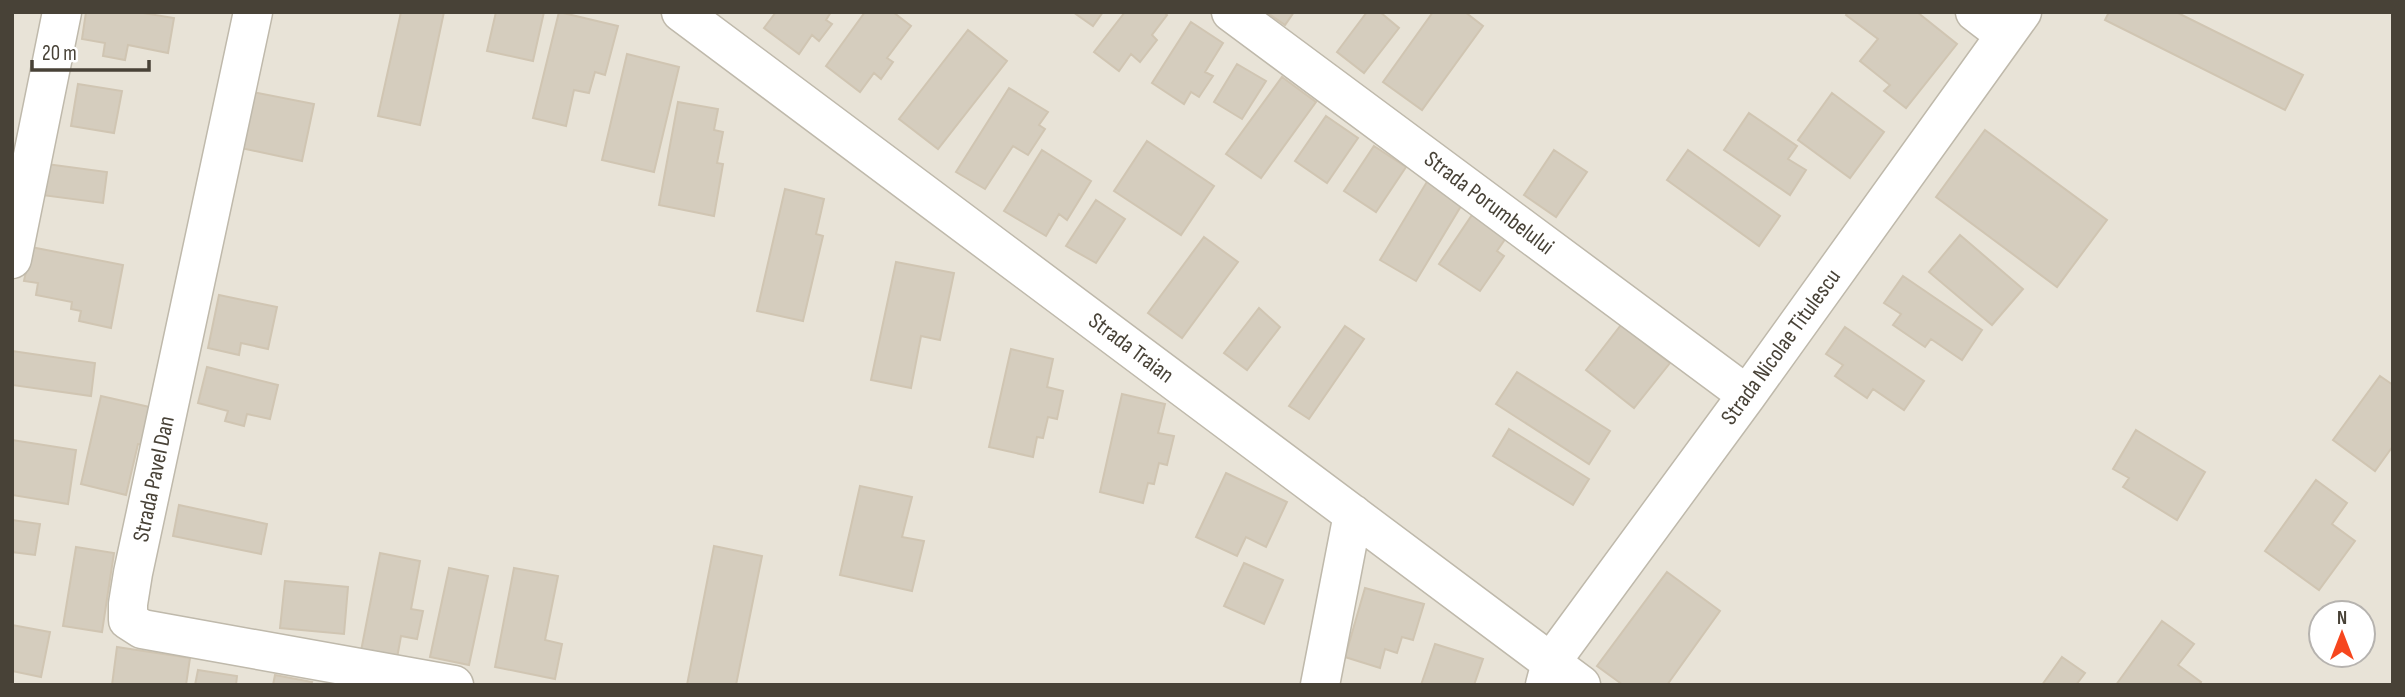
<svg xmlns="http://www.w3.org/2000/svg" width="2405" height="697" font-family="'Sofia Sans Condensed',sans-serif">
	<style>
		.residential { fill: #e8e3d7; fill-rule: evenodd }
		.building { fill: #d5cdbe; stroke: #d0c5b2; stroke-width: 2 }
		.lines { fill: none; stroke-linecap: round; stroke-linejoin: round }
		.minor-casing { stroke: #bfb9ab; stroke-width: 41 }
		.minor { stroke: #fff; stroke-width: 38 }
		.labels { text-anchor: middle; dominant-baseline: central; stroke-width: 5; stroke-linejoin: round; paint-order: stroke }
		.street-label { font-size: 23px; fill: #484237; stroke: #fff }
	</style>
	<rect width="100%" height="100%" fill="#f4f1e9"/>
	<!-- residential -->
	<path class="residential" d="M12,12H2393V685H12ZM2321,613H2363V655H2321Z"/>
	<!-- building -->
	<path class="building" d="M86,12H137L174,18L168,53L128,45L125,60L103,56L105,43L82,39Z
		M401,12H444L420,125L378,116Z
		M496,12H544L533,61L487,51Z
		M559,12L618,26L605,75L595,72L589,93L574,90L566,126L533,118Z
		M776,12H831L826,20L832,24L819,41L812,35L799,54L764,28Z
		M865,12H893L911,26L887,58L893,62L881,79L874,73L860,92L826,66Z
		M1073,12H1103L1093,26Z
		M1125,12H1164L1167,15L1152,35L1157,40L1140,62L1131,54L1119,71L1094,52Z
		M1266,12H1294L1285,25Z
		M1367,12H1380L1399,28L1364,73L1337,52Z
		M1433,12H1465L1483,26L1422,110L1383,82Z
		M1848,12H1917L1957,44L1906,108L1884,91L1890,85L1860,61L1878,39L1846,15Z
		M2109,12H2176L2303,75L2285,110L2105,20Z
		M1191,22L1223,43L1205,72L1213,76L1199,97L1191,92L1184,104L1152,83Z
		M968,30L1007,61L938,149L899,119Z
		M627,54L679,67L654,172L602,160Z
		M1237,64L1266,81L1242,119L1214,102Z
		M1282,77L1316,102L1261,178L1226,154Z
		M78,84L122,91L114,133L71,126Z
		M1009,88L1048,112L1039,125L1045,129L1028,155L1013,146L985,189L956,172Z
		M253,92L314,104L302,161L241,148Z
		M1832,93L1884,132L1850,178L1798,140Z
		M678,102L718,109L714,130L723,132L717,163L723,164L714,216L659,205Z
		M1749,113L1797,146L1788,159L1806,170L1790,195L1724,150Z
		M1326,116L1358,138L1327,183L1295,161Z
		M1985,130L2107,220L2057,287L1936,197Z
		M1147,141L1214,186L1181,235L1114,191Z
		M1374,146L1406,167L1376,212L1344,191Z
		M1042,150L1091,181L1067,220L1059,214L1046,236L1004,211Z
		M1554,150L1587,172L1556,217L1524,195Z
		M1688,150L1780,216L1759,246L1667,180Z
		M39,163L107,172L103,203L34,194Z
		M1428,180L1464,201L1416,281L1380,260Z
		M785,189L824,199L816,234L823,236L803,321L757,311Z
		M1096,200L1125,219L1096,263L1066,246Z
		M1476,209L1510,232L1497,251L1504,256L1480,291L1439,264Z
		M1960,235L2023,289L1992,325L1929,272Z
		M1204,237L1238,262L1182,338L1148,313Z
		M31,247L123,265L111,328L79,321L81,311L71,309L72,302L36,295L38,283L24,281Z
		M896,262L954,273L940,340L921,336L911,388L871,380Z
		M1903,276L1982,330L1962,360L1931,339L1925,347L1893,325L1901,314L1884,303Z
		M219,295L277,307L268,349L241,343L239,355L208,348Z
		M1259,308L1280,327L1247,370L1224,353Z
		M1621,325L1670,363L1634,408L1586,370Z
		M1345,326L1364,339L1309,419L1289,406Z
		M1845,327L1924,381L1904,410L1873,389L1867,398L1835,376L1843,365L1826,354Z
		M1011,349L1053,359L1047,387L1063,391L1057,419L1048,417L1043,438L1037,437L1033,457L989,447Z
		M12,351L95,363L91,396L12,385Z
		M207,367L278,385L270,419L247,414L244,426L225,421L228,411L198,403Z
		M1517,372L1610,431L1589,464L1496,404Z
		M2380,376L2393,385V446L2375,471L2333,440Z
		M1122,394L1165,404L1158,433L1174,436L1167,465L1159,463L1154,484L1148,483L1143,503L1100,492Z
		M101,396L154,408L145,445L138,444L126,495L81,484Z
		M1509,429L1589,479L1573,505L1493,456Z
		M2136,430L2205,472L2177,520L2123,487L2129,478L2113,469Z
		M12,440L76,450L68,504L12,495Z
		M1226,473L1287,502L1266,547L1246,537L1237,556L1196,537Z
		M2316,480L2347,503L2332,524L2355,541L2319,590L2265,551Z
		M860,486L912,497L902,537L924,541L912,591L840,575Z
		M179,505L267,524L261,554L173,536Z
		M12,520L40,524L35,555L12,552Z
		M714,546L762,556L736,685H687Z
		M76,547L114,553L102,632L63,626Z
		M380,553L420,561L411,609L423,611L417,639L401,636L397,658L361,651Z
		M1244,563L1283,580L1264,624L1224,606Z
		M449,568L488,576L469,665L430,657Z
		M514,568L558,576L545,640L562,644L555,679L495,667Z
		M1667,572L1720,611L1667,685H1623L1597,666Z
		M285,581L348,587L344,634L280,628Z
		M1365,588L1424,604L1413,640L1402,637L1397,653L1385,649L1380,668L1345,657Z
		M2162,621L2194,644L2178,665L2201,682L2199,685H2116Z
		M12,625L50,632L41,677L12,671Z
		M1435,644L1483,659L1474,685H1421Z
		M117,647L190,658L186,685H112Z
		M2062,657L2085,673L2076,685H2042Z
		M198,670L237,676L236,685H195Z
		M275,675L312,682L311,685H273Z"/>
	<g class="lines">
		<!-- minor casing -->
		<g class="minor-casing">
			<path id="minor" d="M253,12L133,573L128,604V620L142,629L454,685
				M681,12L1581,685
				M1231,12L1747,395
				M1975,12L2005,35
				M12,259L62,12
				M1320,685L1353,514
				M1545,685L1551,662L1747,395L2022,12"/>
		</g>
		<!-- minor -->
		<use href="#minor" class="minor"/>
	</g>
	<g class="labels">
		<!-- street labels -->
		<g class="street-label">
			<text transform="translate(1489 203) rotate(37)">Strada Porumbelului</text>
			<text transform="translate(1781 347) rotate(-54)">Strada Nicolae Titulescu</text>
			<text transform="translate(1131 348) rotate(37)">Strada Traian</text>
			<text transform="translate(154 479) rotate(-78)">Strada Pavel Dan</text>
		</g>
	</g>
	<!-- border -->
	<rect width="2405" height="697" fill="none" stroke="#484237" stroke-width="28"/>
	<!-- north arrow -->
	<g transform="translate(2342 634)"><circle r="33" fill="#ffffff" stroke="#b6b3af" stroke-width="2"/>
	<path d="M0-5L12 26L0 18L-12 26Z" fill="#f6461e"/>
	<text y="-10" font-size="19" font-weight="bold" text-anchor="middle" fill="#484237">N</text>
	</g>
	<!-- scale -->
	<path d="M32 60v10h117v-10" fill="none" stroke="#484237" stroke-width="3.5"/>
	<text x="42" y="60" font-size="21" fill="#484237" stroke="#ffffff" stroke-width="5" paint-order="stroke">20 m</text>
</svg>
